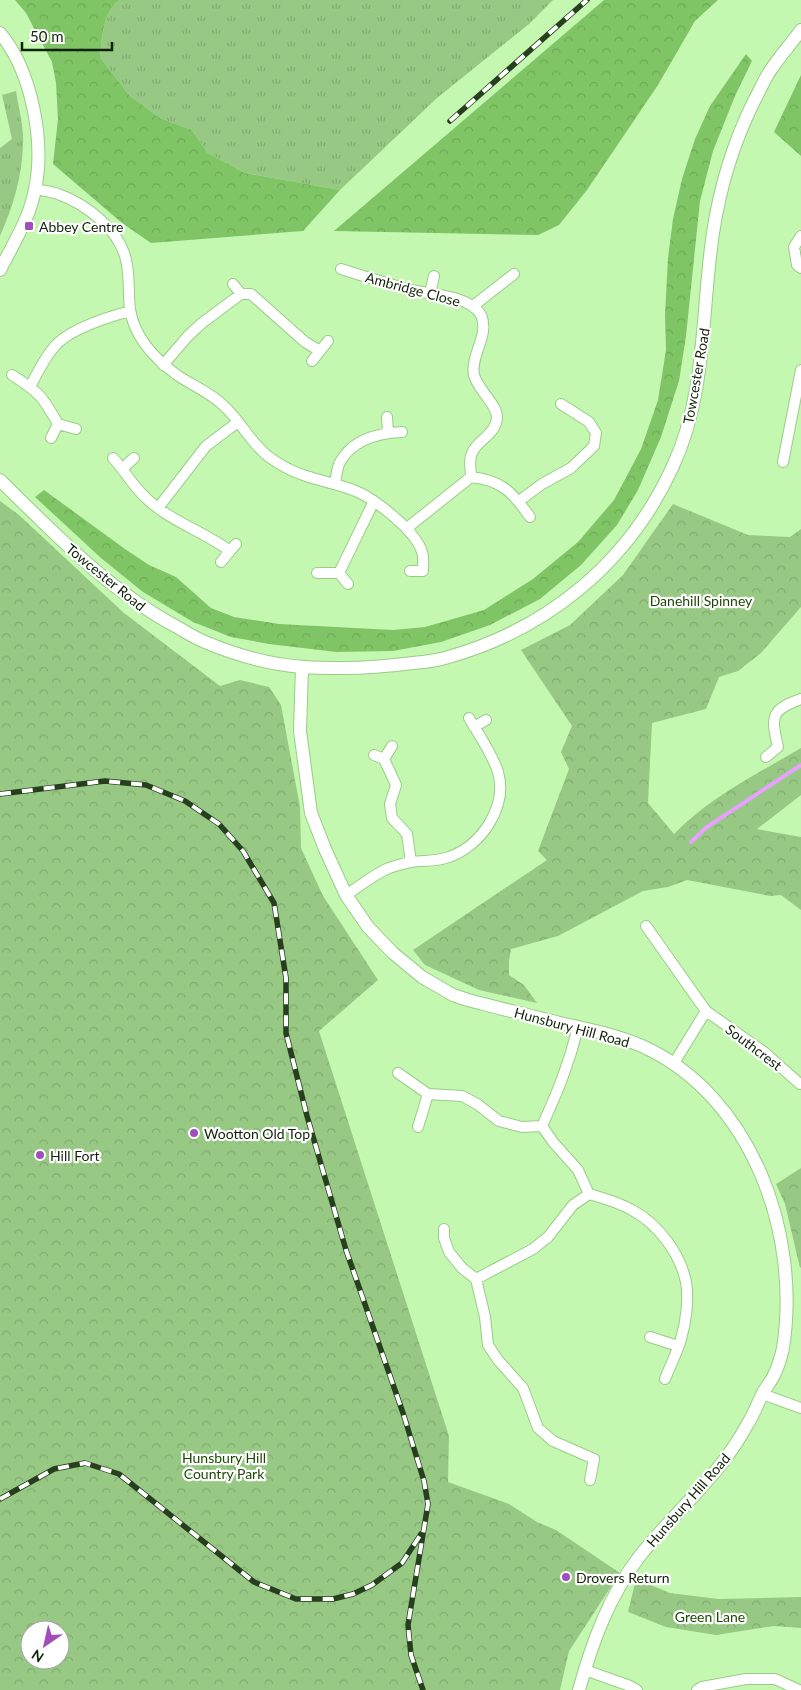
<svg xmlns="http://www.w3.org/2000/svg" width="801" height="1690" font-family="Lato,sans-serif">
	<style>
		.grass { fill: url(#grass-tufts) }
		.forest { fill: url(#forest-crowns) }
		.park { fill: url(#park-crowns); fill-rule: evenodd }
		.lines { fill: none; stroke-linecap: round; stroke-linejoin: round }
		.stream { stroke: #e7a1fe; stroke-width: 4 }
		.minor-casing { stroke: #9acc88; stroke-width: 12 }
		.tertiary-casing { stroke: #9acc88; stroke-width: 14 }
		.minor { stroke: #fff; stroke-width: 10 }
		.tertiary { stroke: #fff; stroke-width: 12 }
		.rail-casing { stroke: #273f1e; stroke-width: 5.5 }
		.rail { stroke: #fff; stroke-width: 4; stroke-dasharray: 11; stroke-linecap: butt }
		.poi-dot { fill: #a14dbb; stroke: #fff; stroke-width: 2 }
		.labels { text-anchor: middle; dominant-baseline: central; stroke-width: 4.5; stroke-linejoin: round; paint-order: stroke }
		.poi-label { font-size: 14px; fill: #102308; stroke: #fff; text-anchor: start }
		.street-label { font-size: 14px; fill: #102308; stroke: #fff }
		.park-label { font-size: 14px; fill: #1e4905; stroke: #fff }
	</style>
	<defs>
		<pattern id="grass-tufts" width="24" height="20" patternUnits="userSpaceOnUse" patternTransform="scale(1.25)"><rect width="24" height="20" fill="#97c985"/><path d="M3 7l-1-3M5 7V3M7 7l1-3M15 17l-1-3M17 17v-4M19 17l1-3" fill="none" stroke="#81ac71"/></pattern>
		<pattern id="forest-crowns" width="20" height="18" patternUnits="userSpaceOnUse" patternTransform="scale(1.25)"><rect width="20" height="18" fill="#80c565"/><path d="M2 6a3 3 0 1 1 6 0M12 15a3 3 0 1 1 6 0" fill="none" stroke="#6ea956"/></pattern>
		<pattern id="park-crowns" width="20" height="18" patternUnits="userSpaceOnUse" patternTransform="scale(1.25)"><rect width="20" height="18" fill="#97c985"/><path d="M2 6a3 3 0 1 1 6 0M12 15a3 3 0 1 1 6 0" fill="none" stroke="#81ac71"/></pattern>
	</defs>
	<rect width="100%" height="100%" fill="#c4f8b1"/>
	<!-- grass -->
	<path class="grass" d="M120,0H553L529,24L437,98L340,190L245,173L208,153L192,130L160,118L129,95L100,57C102,38 103,11 120,0Z
		M16,91C19,109 24,128 23,145C22,177 13,207 0,236V148L12,139L2,95Z"/>
	<!-- forest -->
	<path class="forest" d="M15,0H120C103,11 102,38 100,57L129,95L160,118L192,130L208,153L245,173L340,190L303,231L151,243L122,223L53,164L58,119L56,83L52,62L26,13Z
		M604,0H718L695,21L658,85L587,190L559,225L538,235L334,231Z
		M746,54L752,61L735,96L713,151L700,201L686,336L679,381L661,437L638,490L617,525L581,565L540,599L490,625L441,642L393,651L336,652L269,644L231,637L193,622L143,592L101,558L35,497L44,490L125,549L149,565L176,577L211,608L234,617L279,624L393,630L425,627L484,610L533,579L578,542L614,500L641,449L658,400L666,350L665,315L668,258L673,219L682,179L695,139L710,106Z
		M801,75V156L774,132Z"/>
	<!-- park -->
	<path class="park" d="M0,501L19,515L124,613L220,686L240,680L269,687L281,705L300,807L301,848L323,896L378,980L319,1031L449,1436L448,1482L509,1504L537,1522L556,1530L620,1573L569,1651L560,1690H0ZM30,1630H60V1660H30Z
		M673,504L748,535L790,537L801,529V607L761,653L738,671L719,677L706,709L652,723L648,803L674,834C710,797 757,774 801,748V795L757,829L801,837V910L781,895L770,896L687,880L668,887L643,891L558,936L511,949L509,961V975L524,985L537,1003L479,990L425,965L413,950L547,860L538,851L569,769L561,752L572,726L521,650L570,625L623,575Z
		M801,1168V1267L800,1268L785,1204L776,1184Z
		M636,1579L670,1593L718,1599L801,1597V1628L774,1626L716,1635L666,1627L628,1612Z"/>
	<g class="lines">
		<!-- stream -->
		<path class="stream" d="M691,842L707,827L801,765"/>
		<!-- minor casing -->
		<g class="minor-casing">
			<path id="minor" d="M35,189C43,191 51,191 58,194C86,204 119,229 126,260C130,275 128,293 130,309C134,337 155,359 177,375C193,386 210,392 224,406C241,421 250,443 269,457C280,465 293,472 306,476C321,481 338,484 353,490C373,497 416,531 422,552C424,557 423,565 423,571H410
				M801,236L794,247L797,265L801,268
				M341,269C363,276 385,283 407,289C424,293 443,294 460,300C467,302 477,308 481,315C490,335 470,355 474,375C477,389 498,405 497,418C496,433 480,439 473,451C468,459 471,469 471,477
				M233,284L241,294
				M430,293L434,276
				M473,306L514,274
				M312,361L328,341
				M163,365L188,336L202,323L241,294H251L305,342L320,351
				M12,375C39,392 43,397 58,424L76,429
				M30,387C37,373 44,359 54,347C69,329 108,317 130,311
				M387,417L388,432
				M51,438L58,424
				M113,458C124,470 133,486 145,497C169,521 203,531 230,551L236,544
				M783,462L801,370
				M123,468L134,458
				M335,483C336,477 337,470 339,464C351,440 377,433 402,432
				M519,501L542,484L571,468L594,446L596,433L589,422L561,404
				M158,508L206,446L238,422
				M407,528L471,477C502,480 513,493 530,517
				M221,562L230,551
				M317,573H339L374,501
				M339,573L348,584
				M474,727L486,720
				M374,755L384,759L396,785L390,804L392,818L407,834L411,862
				M766,757L778,747C771,717 770,710 801,699
				M384,759L392,746
				M346,895C360,886 374,874 389,868C395,866 404,863 411,862C424,860 436,862 449,857C481,846 508,807 498,772C492,753 479,735 469,718
				M646,926L706,1011L764,1052L800,1084
				M674,1063L706,1011
				M398,1073L428,1094L462,1096L477,1104L499,1121L522,1127L542,1126
				M542,1126C558,1091 569,1064 578,1027
				M418,1127L428,1094
				M589,1194C603,1198 618,1202 632,1210C658,1224 680,1253 686,1282C689,1299 686,1322 681,1339C677,1353 670,1366 665,1379
				M444,1229V1238L449,1252L462,1268L476,1279L485,1317L488,1345L498,1360L523,1388L538,1428L553,1441L594,1459L590,1480
				M476,1279L533,1249L548,1237L573,1205L589,1194L578,1170L553,1142L542,1126
				M650,1337L678,1346
				M762,1394L801,1408
				M585,1670L630,1686L637,1690
				M697,1690L702,1687L746,1679H775L799,1690"/>
		</g>
		<!-- tertiary casing -->
		<g class="tertiary-casing">
			<path id="tertiary" d="M0,33C32,71 45,142 35,189C30,218 13,244 0,270
				M0,480C55,534 108,590 177,627C186,632 195,638 205,642C236,655 271,665 304,667C317,668 330,668 343,668C367,668 389,666 413,663C424,662 435,661 445,658C547,630 629,563 673,466C707,393 701,312 713,233C720,186 733,143 755,99C760,90 764,80 770,71C779,57 791,44 801,30
				M302,667L300,731L311,813L325,849L346,895L368,927L393,953L422,977L453,995L468,1000C499,1008 529,1016 560,1023C588,1029 616,1035 642,1046C751,1095 801,1233 783,1348C781,1357 778,1367 774,1375C771,1382 765,1388 762,1395C757,1405 753,1416 747,1425C720,1476 674,1512 639,1557C609,1596 592,1643 579,1690"/>
		</g>
		<!-- minor -->
		<use href="#minor" class="minor"/>
		<!-- tertiary -->
		<use href="#tertiary" class="tertiary"/>
		<!-- rail casing -->
		<g class="rail-casing">
			<path id="rail" d="M450,121L587,0
				M0,794L105,781L146,785L185,801L219,824L243,851L274,903L286,978V1033L307,1116L346,1250L403,1413L424,1481L428,1504L408,1625L411,1655L423,1690
				M0,1499L54,1469L85,1463L119,1474L254,1582L296,1599H333L353,1594L372,1585L402,1563L421,1534"/>
		</g>
		<!-- rail -->
		<use href="#rail" class="rail"/>
	</g>
	<!-- markers -->
	<g class="poi-dot">
		<rect x="24" y="221" width="10" height="10" rx="2.5"/>
		<circle cx="194" cy="1133" r="5"/>
		<circle cx="40" cy="1155" r="5"/>
		<circle cx="566" cy="1577" r="5"/>
	</g>
	<g class="labels">
		<!-- poi labels -->
		<g class="poi-label">
			<text x="39" y="226">Abbey Centre</text>
			<text x="204" y="1133">Wootton Old Top</text>
			<text x="50" y="1155">Hill Fort</text>
			<text x="576" y="1577">Drovers Return</text>
		</g>
		<!-- street labels -->
		<g class="street-label">
			<text transform="translate(413 289) rotate(15)">Ambridge Close</text>
			<text transform="translate(696 376) rotate(-80)">Towcester Road</text>
			<text transform="translate(106 577) rotate(39)">Towcester Road</text>
			<text transform="translate(572 1027) rotate(15)">Hunsbury Hill Road</text>
			<text transform="translate(754 1047) rotate(37)">Southcrest</text>
			<text transform="translate(688 1500) rotate(-49)">Hunsbury Hill Road</text>
		</g>
		<!-- park labels -->
		<g class="park-label">
			<text x="701" y="600">Danehill Spinney</text>
			<text x="224" y="1457">Hunsbury Hill<tspan x="224" dy="16">Country Park</tspan></text>
			<text x="710" y="1616">Green Lane</text>
		</g>
	</g>
	<!-- north arrow -->
	<g transform="translate(45 1645) rotate(214)"><circle r="24" fill="#ffffff" stroke="#9fa79c"/>
	<path d="M0-4L9 19L0 12L-9 19Z" fill="#a14dbb"/>
	<text y="-8" font-size="14" font-weight="bold" text-anchor="middle" fill="#102308">N</text>
	</g>
	<!-- scale -->
	<path d="M22 42v8h90v-8" fill="none" stroke="#102308" stroke-width="2.5"/>
	<text x="30" y="42" font-size="15" fill="#102308" stroke="#ffffff" stroke-width="4" paint-order="stroke">50 m</text>
</svg>
